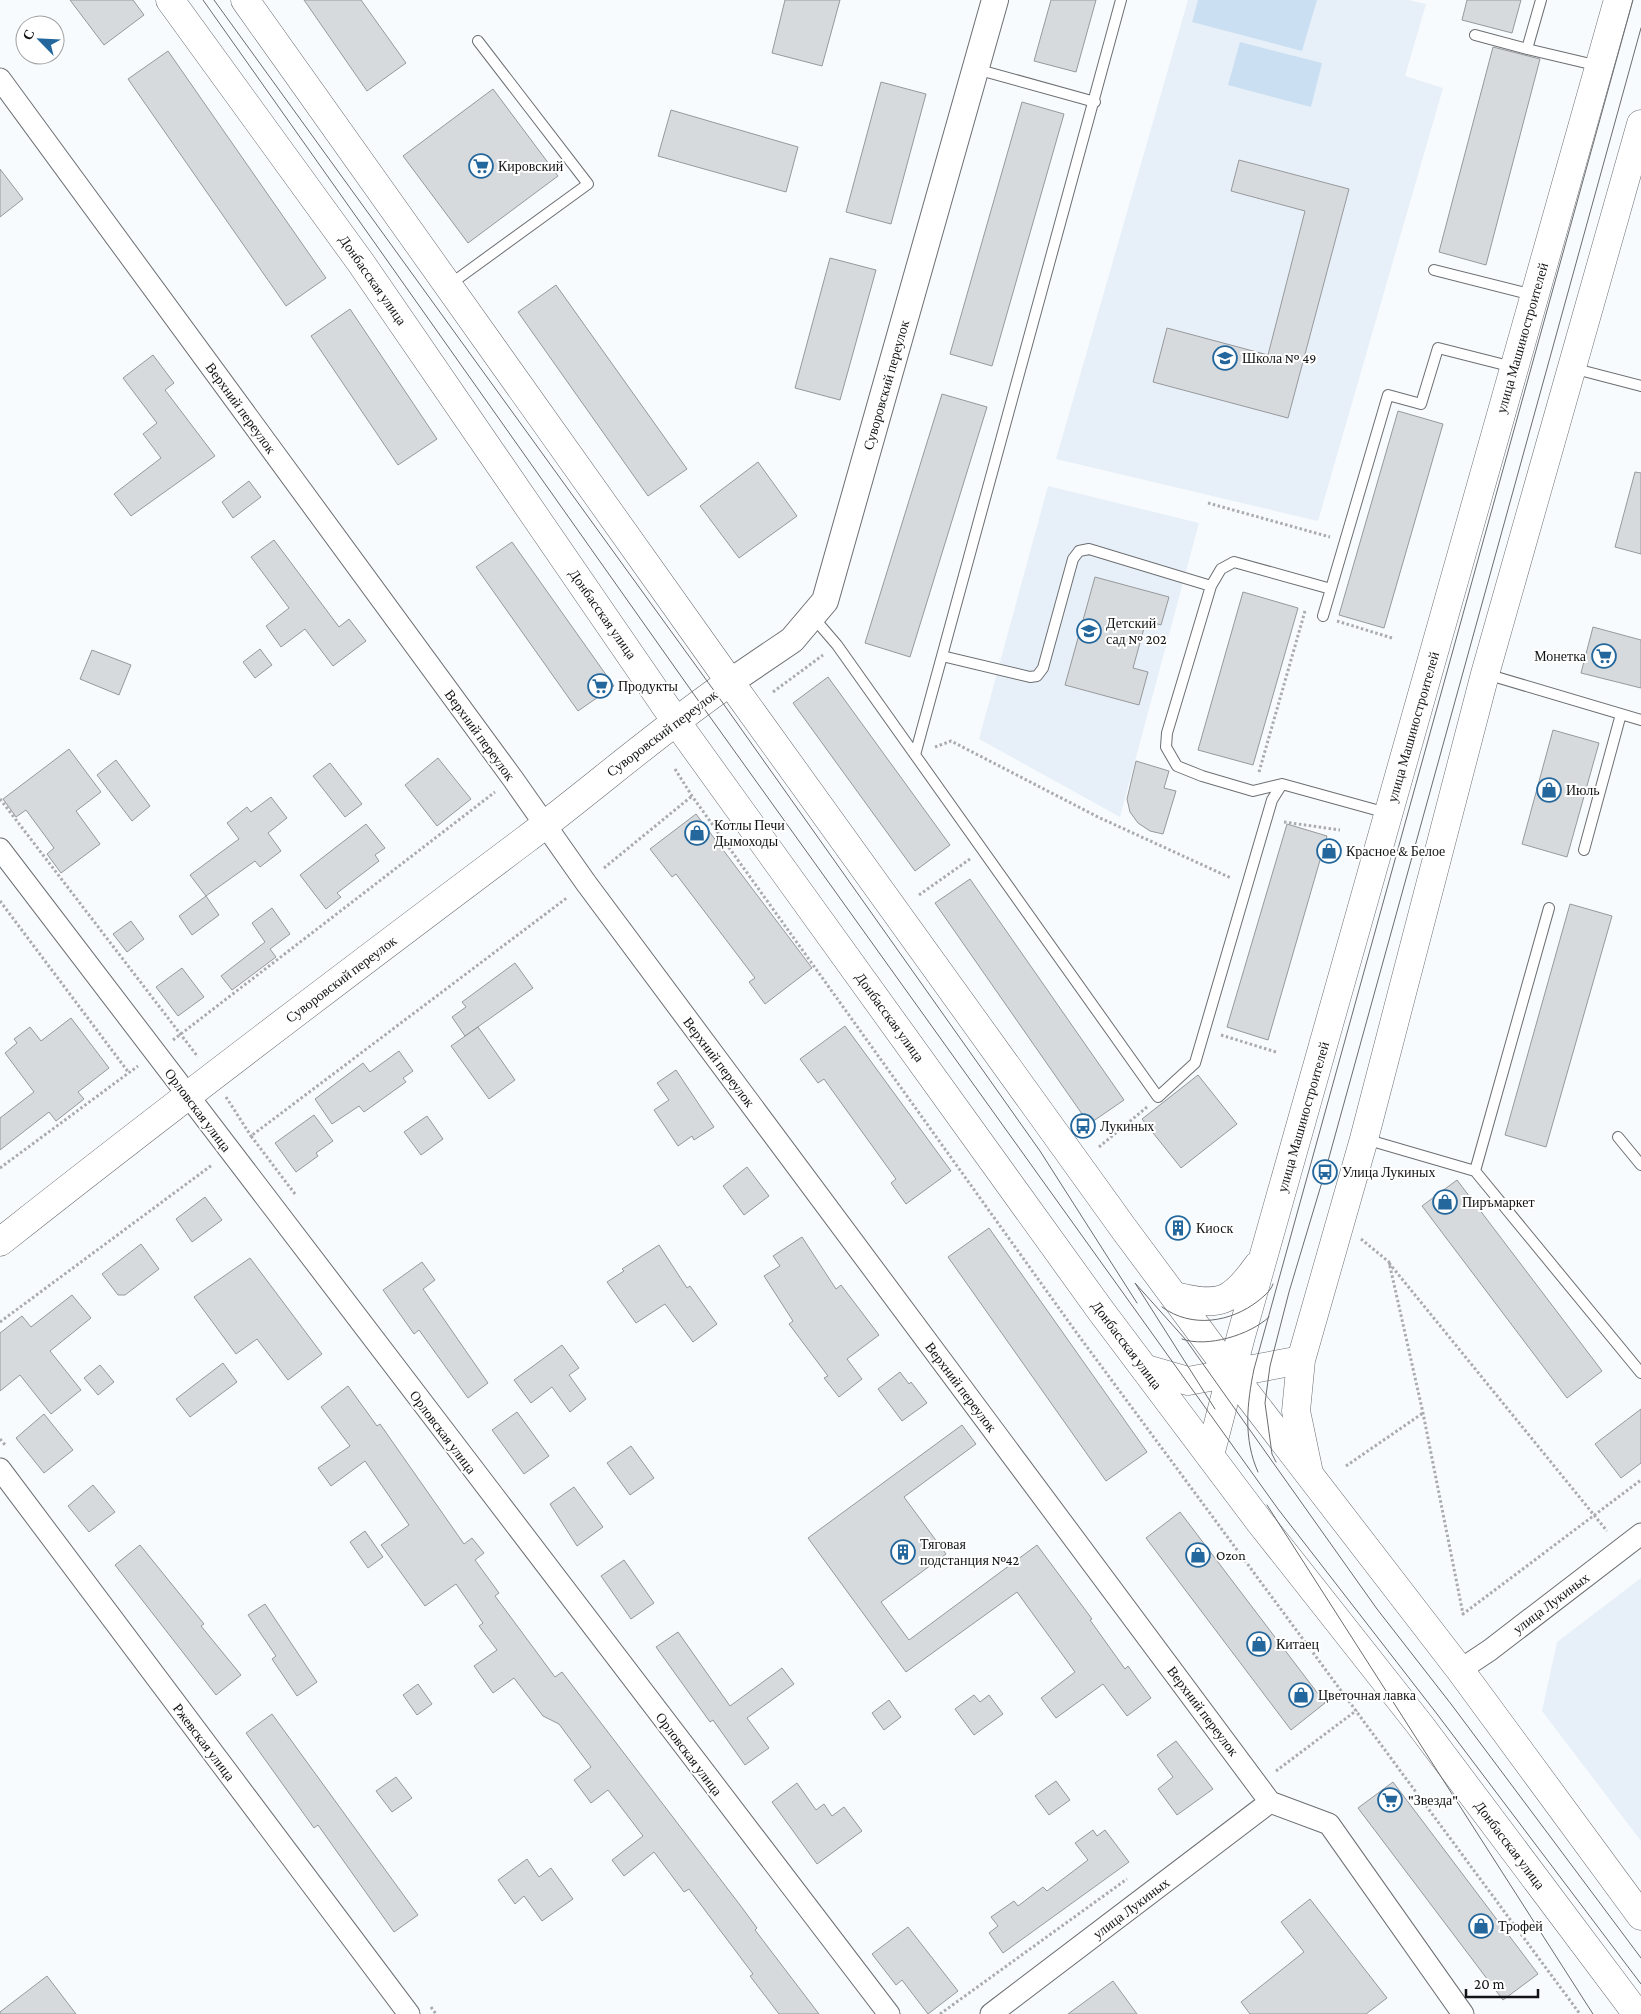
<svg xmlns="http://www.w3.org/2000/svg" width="1641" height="2014" font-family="'Crimson Pro',serif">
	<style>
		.built { fill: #e7f0f8 }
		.green { fill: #cbdff2 }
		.building { fill: #d7dadd; stroke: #96999c }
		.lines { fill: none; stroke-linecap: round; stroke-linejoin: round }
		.service-casing { stroke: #6c6f72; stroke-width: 12 }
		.minor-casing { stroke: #6c6f72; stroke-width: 23 }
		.tertiary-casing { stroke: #6c6f72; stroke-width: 28 }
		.secondary-casing { stroke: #6c6f72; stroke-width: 29 }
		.primary-casing { stroke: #6c6f72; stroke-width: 29 }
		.path { stroke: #a9abad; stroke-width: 3; stroke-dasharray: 2.5 2.5; stroke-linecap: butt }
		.service { stroke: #fff; stroke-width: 10 }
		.minor { stroke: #fff; stroke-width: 21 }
		.tertiary { stroke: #fff; stroke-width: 26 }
		.secondary { stroke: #fff; stroke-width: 28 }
		.primary { stroke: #fff; stroke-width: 28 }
		.tram { stroke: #6a6c6e; stroke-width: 1 }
		.labels { text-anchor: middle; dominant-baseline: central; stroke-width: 4; stroke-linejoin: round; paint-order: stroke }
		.poi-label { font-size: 14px; fill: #121314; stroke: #fff; text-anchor: start }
		.street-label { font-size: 14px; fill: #121314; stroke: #fff }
	</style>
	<rect width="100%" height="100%" fill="#f8fbfe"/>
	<!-- built -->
	<path class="built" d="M1188,0H1409L1426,4L1405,76L1443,88L1318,521L1056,459Z
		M1048,486L1199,523L1120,817L979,739Z
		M1641,1578V1841L1542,1711L1557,1642Z"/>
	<!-- green -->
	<path class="green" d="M1198,0H1317L1302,51L1192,22Z
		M1240,42L1322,63L1311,107L1228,85Z"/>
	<!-- building -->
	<path class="building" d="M70,0H133L144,15L104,45Z
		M304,0H361L406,63L367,91Z
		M785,0H840L822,66L772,53Z
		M1051,0H1096L1076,72L1034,61Z
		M1467,0H1521L1512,33L1462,20Z
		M1493,47L1540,59L1486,265L1439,252Z
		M168,51L326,278L286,306L128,79Z
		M881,82L926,94L891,224L846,212Z
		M493,89L558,176L468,243L403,156Z
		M1022,102L1064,114L992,366L950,354Z
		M671,110L798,147L786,192L658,156Z
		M1239,160L1349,189L1288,418L1153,382L1167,328L1268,355L1305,211L1231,191Z
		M0,169L23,199L0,217Z
		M830,258L876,270L840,400L795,388Z
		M556,285L687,469L648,496L518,312Z
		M350,309L437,439L398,465L311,336Z
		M153,355L174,383L165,390L215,456L131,516L114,494L161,458L143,434L157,423L123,378Z
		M942,394L987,407L910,657L865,643Z
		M1398,411L1443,424L1384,628L1339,615Z
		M758,462L797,516L739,558L700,506Z
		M1635,472L1641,473V554L1615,547Z
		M249,481L261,497L233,518L222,502Z
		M274,540L339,627L349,619L366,641L333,666L305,629L281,647L266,626L289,608L251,557Z
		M512,542L614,686L578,711L476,567Z
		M1095,577L1169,597L1161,625L1146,621L1133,668L1148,672L1139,705L1065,685Z
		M1243,592L1298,608L1253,765L1198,750Z
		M1593,627L1641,640V688L1581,673Z
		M260,649L272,665L255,678L243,662Z
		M92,650L131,665L119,695L80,679Z
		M828,677L950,845L915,871L793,703Z
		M1553,730L1599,743L1567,857L1522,844Z
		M69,749L101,792L76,811L100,844L61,873L47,854L54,848L26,810L16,817L3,799Z
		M438,758L471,799L437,826L405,785Z
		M116,760L150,806L132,821L97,775Z
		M1136,761L1169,771L1164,788L1176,791L1163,834L1150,831L1138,823L1130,812L1127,799Z
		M330,763L362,804L345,817L313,776Z
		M271,797L287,818L268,833L281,851L260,867L255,861L206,896L190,875L239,839L227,823L247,807L251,812Z
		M696,814L812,968L765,1004L749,982L755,978L676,874L672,877L650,849Z
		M366,824L385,848L375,855L379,861L337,893L341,897L326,909L300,875Z
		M1287,824L1327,836L1268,1040L1227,1027Z
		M970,879L1124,1100L1089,1124L935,903Z
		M206,896L219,915L192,935L179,916Z
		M1570,904L1612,916L1546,1147L1505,1135Z
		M272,908L290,934L270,949L276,957L232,990L221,976L265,942L252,923Z
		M131,921L144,939L127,952L113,934Z
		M515,963L533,988L465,1036L452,1017L466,1007L462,1002Z
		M182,968L204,997L178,1016L156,987Z
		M71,1018L109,1068L78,1092L84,1099L56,1121L49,1112L0,1150V1118L34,1092L5,1053L17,1043L14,1039L30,1027L41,1041Z
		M845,1026L951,1171L906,1204L891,1183L896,1179L824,1079L818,1083L800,1059Z
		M478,1027L515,1080L489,1099L451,1046Z
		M399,1051L413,1071L403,1078L406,1082L364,1112L359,1106L332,1124L315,1099L363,1063L370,1072Z
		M676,1070L714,1127L694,1140L692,1136L678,1146L654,1110L669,1100L657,1083Z
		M1198,1075L1237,1124L1181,1168L1142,1119Z
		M314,1115L333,1141L316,1153L318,1156L296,1172L275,1143Z
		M427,1116L443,1139L421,1155L404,1132Z
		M747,1167L769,1196L744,1215L723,1186Z
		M1457,1180L1602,1371L1567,1398L1422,1206Z
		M205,1197L222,1220L192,1242L176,1219Z
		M989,1228L1147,1452L1106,1481L948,1257Z
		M802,1237L836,1289L841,1285L879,1335L847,1359L862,1379L839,1397L824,1378L828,1376L789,1324L793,1321L764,1276L780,1266L773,1256Z
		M141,1244L159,1269L125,1295H118L102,1274Z
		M659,1245L687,1288L690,1286L717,1324L693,1342L665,1304L636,1323L607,1282L624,1271L622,1269Z
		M250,1258L322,1354L288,1380L257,1339L236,1354L194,1297Z
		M422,1262L435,1280L423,1289L488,1383L468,1398L419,1330L414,1334L383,1290Z
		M72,1295L91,1318L50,1351L81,1390L51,1414L20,1375L0,1391V1333L22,1316L31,1327Z
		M562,1345L579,1368L569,1375L586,1399L570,1412L552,1387L531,1403L514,1380Z
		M223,1363L237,1382L190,1417L176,1399Z
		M100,1365L114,1382L98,1395L84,1378Z
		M900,1372L909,1384L911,1382L927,1403L902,1421L878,1389Z
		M348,1386L377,1426L380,1424L464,1544L472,1538L484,1553L475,1560L499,1593L495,1596L555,1677L562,1672L740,1905L757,1928L755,1930L819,2014H779L750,1976L753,1974L689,1889L684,1892L654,1852L624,1876L612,1860L643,1836L608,1790L591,1803L574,1780L591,1767L559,1724L543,1716L514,1678L493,1693L474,1666L497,1650L479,1626L483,1623L456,1584L425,1606L381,1545L409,1525L365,1461L331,1486L318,1468L350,1446L321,1407Z
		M1641,1409V1463L1621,1478L1595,1444Z
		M517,1412L549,1456L524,1474L492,1430Z
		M44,1414L73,1450L44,1473L16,1438Z
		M962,1425L976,1444L904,1497L946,1554L881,1602L909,1640L1037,1545L1092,1619L1090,1620L1125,1669L1128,1666L1151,1698L1127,1716L1103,1684L1056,1718L1041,1698L1075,1672L1017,1592L906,1672L808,1538Z
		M631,1446L654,1478L630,1495L607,1463Z
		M93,1485L115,1512L89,1532L68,1506Z
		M574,1487L603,1527L577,1546L550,1504Z
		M1180,1512L1325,1703L1291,1730L1146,1538Z
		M365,1531L383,1557L368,1568L350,1542Z
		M140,1545L204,1624L201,1626L241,1675L216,1695L115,1565Z
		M624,1560L654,1603L631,1619L601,1576Z
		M265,1604L317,1682L297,1696L272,1659L276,1656L248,1615Z
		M678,1632L730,1706L782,1668L794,1684L747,1718L769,1748L745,1765L713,1720L710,1722L656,1647Z
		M418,1684L432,1704L417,1715L403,1695Z
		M974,1695L980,1702L989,1695L1003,1714L974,1735L955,1709Z
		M889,1700L901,1717L884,1730L872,1713Z
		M272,1714L418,1915L394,1932L318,1825L314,1828L246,1733Z
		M1176,1741L1213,1789L1177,1815L1158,1789L1173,1777L1157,1755Z
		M396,1777L412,1798L392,1812L376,1791Z
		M1056,1781L1070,1800L1049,1815L1035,1796Z
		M1393,1782L1538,1974L1503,2000L1358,1808Z
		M797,1783L816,1810L824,1804L832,1816L844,1807L862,1831L817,1864L772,1802Z
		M1093,1830L1097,1836L1105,1830L1129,1862L1003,1953L989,1933L998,1926L991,1917L1014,1901L1018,1906L1043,1887L1047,1891L1088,1860L1075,1843Z
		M527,1859L539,1877L551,1868L573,1899L542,1921L524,1896L515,1904L498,1880Z
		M1310,1899L1387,1998L1366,2014H1250L1241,2002L1304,1952L1281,1922Z
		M908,1927L958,1991L928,2014L902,1980L896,1985L872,1954Z
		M47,1976L76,2014H0V2012Z
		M1113,1981L1137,2014H1068Z"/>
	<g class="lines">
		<!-- service casing -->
		<g class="service-casing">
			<path id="service" d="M1541,0L1527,49L1599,66
				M1475,35L1527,49
				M976,69L1095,102
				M1434,270L1533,295
				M449,285L588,184L478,41
				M1572,368L1641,386
				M1323,616L1388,395L1421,404L1438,348L1513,367
				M813,617L837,645L1158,1097L1195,1063L1272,800L1282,784L1387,813
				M942,656L1030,677L1037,676L1043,668L1073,559L1079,551L1089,549L1211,586
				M1486,674L1641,720
				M915,755L1121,0
				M1282,784L1253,791L1202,776L1177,766L1166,747L1167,733L1211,586L1221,569L1234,562L1331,589
				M1584,850L1621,714
				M1618,1137L1641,1165
				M1365,1139L1475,1171L1641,1373
				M1475,1171L1549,908"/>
		</g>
		<!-- minor casing -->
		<g class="minor-casing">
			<path id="minor" d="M0,79L513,779L586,883L1270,1802L1329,1824L1463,2014
				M0,849L889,2014
				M0,1469L409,2014
				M1460,1670L1490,1650L1641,1534
				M991,2014L1270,1802"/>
		</g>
		<!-- tertiary casing -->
		<g class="tertiary-casing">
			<path id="tertiary" d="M730,682L792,640L825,601L995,0"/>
		</g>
		<!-- secondary casing -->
		<g class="secondary-casing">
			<path id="secondary" d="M1175,1296C1220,1307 1231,1303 1258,1265
				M1146,1369L1188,1381L1301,1360
				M1210,1455L1241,1336L1618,0
				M1309,1473L1296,1411L1301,1360L1364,1139L1485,674L1641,124"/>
		</g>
		<!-- primary casing -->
		<g class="primary-casing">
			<path id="primary" d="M170,0L361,263L675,720L1101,1311L1259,1521L1420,1725L1637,2014
				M245,0L730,682L1124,1229L1231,1373L1460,1670L1641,1916
				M0,1242C173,1105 349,972 525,840C594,788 659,731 730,682"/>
		</g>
		<!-- path -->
		<path class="path" d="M1208,503L1330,537
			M1337,621L1392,638
			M773,692L823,655
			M935,747L951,741L1098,817L1231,878
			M675,769L692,796L1076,1332L1580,2014
			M1259,772L1305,611
			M0,799L198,1057
			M1284,822L1340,830
			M604,868L692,796
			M919,895L970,859
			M0,901L129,1073
			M1221,1035L1276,1052
			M173,1040L495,792
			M226,1097L251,1136L250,1138
			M1099,1147L1147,1107
			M0,1168L138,1066
			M295,1194L251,1136L568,897
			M1361,1239L1389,1262L1423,1413L1463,1614L1641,1480
			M1389,1263L1607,1531
			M0,1322L212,1165
			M0,1439L6,1446
			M1346,1466L1423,1413
			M1276,1771L1357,1710
			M431,2007L436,2014
			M940,2014L1127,1879"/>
		<!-- service -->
		<use href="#service" class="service"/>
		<!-- minor -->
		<use href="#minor" class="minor"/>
		<!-- tertiary -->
		<use href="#tertiary" class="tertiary"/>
		<!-- secondary -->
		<use href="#secondary" class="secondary"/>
		<!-- primary -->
		<use href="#primary" class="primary"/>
		<!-- tram -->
		<path class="tram" d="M203,0L700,703L1278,1509L1437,1714L1641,1984
			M214,0L715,692L1040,1151L1137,1303
			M1162,1307C1192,1329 1231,1322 1258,1301C1265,1295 1270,1292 1273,1284
			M1182,1339C1207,1348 1250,1335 1269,1317
			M1215,1409L1135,1283L1186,1340L1377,1609L1451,1704L1641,1958
			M1276,1462L1272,1454L1265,1403L1270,1366L1289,1292L1325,1172L1641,28
			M1258,1472C1243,1439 1247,1403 1254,1369L1633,0
			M1267,1505L1593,2014"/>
	</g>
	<!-- icons -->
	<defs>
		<g id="supermarket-ring" transform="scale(1.25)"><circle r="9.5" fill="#fff" stroke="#23679c" stroke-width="1.5"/><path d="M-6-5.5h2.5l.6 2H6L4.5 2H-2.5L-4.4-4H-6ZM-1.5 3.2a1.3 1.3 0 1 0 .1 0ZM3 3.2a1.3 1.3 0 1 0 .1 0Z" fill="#23679c"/></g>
		<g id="school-ring" transform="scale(1.25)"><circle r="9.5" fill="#fff" stroke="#23679c" stroke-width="1.5"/><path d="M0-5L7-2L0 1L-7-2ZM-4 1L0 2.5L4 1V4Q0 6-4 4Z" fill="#23679c"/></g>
		<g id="shop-ring" transform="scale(1.25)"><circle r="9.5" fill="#fff" stroke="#23679c" stroke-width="1.5"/><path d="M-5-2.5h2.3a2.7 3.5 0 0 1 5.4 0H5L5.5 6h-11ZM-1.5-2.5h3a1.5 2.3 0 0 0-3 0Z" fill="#23679c"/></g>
		<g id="bus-ring" transform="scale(1.25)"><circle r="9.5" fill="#fff" stroke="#23679c" stroke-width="1.5"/><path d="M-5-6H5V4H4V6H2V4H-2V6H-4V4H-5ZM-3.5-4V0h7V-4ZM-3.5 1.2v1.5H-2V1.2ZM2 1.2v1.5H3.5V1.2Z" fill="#23679c"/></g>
		<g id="building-ring" transform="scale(1.25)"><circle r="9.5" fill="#fff" stroke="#23679c" stroke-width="1.5"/><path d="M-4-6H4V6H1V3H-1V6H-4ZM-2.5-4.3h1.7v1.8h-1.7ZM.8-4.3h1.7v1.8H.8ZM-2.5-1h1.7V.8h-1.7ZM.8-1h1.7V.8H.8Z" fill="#23679c"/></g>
	</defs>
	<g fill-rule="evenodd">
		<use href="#supermarket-ring" x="481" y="166"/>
		<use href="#school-ring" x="1225" y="358"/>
		<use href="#school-ring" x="1089" y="631"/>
		<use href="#supermarket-ring" x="1604" y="656"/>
		<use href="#supermarket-ring" x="600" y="686"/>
		<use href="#shop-ring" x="1549" y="790"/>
		<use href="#shop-ring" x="697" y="833"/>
		<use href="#shop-ring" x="1329" y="851"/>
		<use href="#bus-ring" x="1083" y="1126"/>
		<use href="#bus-ring" x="1325" y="1172"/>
		<use href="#shop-ring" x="1445" y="1202"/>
		<use href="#building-ring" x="1178" y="1228"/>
		<use href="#building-ring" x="903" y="1552"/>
		<use href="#shop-ring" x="1198" y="1555"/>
		<use href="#shop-ring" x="1259" y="1644"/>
		<use href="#shop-ring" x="1301" y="1695"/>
		<use href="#supermarket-ring" x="1390" y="1800"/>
		<use href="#shop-ring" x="1481" y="1926"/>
	</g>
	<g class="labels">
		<!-- poi labels -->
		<g class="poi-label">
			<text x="498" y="166">Кировский</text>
			<text x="1242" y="358">Школа № 49</text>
			<text x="1106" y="623">Детский<tspan x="1106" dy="16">сад № 202</tspan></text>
			<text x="1586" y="656" text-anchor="end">Монетка</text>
			<text x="618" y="686">Продукты</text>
			<text x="1566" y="790">Июль</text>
			<text x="714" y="825">Котлы Печи<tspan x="714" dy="16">Дымоходы</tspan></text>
			<text x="1346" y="851">Красное &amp; Белое</text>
			<text x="1100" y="1126">Лукиных</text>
			<text x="1342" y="1172">Улица Лукиных</text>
			<text x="1462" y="1202">Пиръмаркет</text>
			<text x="1196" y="1228">Киоск</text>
			<text x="920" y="1544">Тяговая<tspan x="920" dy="16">подстанция №42</tspan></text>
			<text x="1216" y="1555">Ozon</text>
			<text x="1276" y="1644">Китаец</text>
			<text x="1318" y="1695">Цветочная лавка</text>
			<text x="1408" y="1800">"Звезда"</text>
			<text x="1498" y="1926">Трофей</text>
		</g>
		<!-- street labels -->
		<g class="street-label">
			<text transform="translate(373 280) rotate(55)">Донбасская улица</text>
			<text transform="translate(1522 338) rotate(-74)">улица Машиностроителей</text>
			<text transform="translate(886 385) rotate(-74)">Суворовский переулок</text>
			<text transform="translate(241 408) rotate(54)">Верхний переулок</text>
			<text transform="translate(603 614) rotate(55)">Донбасская улица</text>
			<text transform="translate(1413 727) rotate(-74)">улица Машиностроителей</text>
			<text transform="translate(662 733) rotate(-37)">Суворовский переулок</text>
			<text transform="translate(480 735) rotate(54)">Верхний переулок</text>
			<text transform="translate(341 979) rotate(-37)">Суворовский переулок</text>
			<text transform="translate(890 1017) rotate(54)">Донбасская улица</text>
			<text transform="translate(719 1062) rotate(53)">Верхний переулок</text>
			<text transform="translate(198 1110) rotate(53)">Орловская улица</text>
			<text transform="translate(1303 1117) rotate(-74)">улица Машиностроителей</text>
			<text transform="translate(1127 1345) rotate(53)">Донбасская улица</text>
			<text transform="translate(961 1387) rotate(53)">Верхний переулок</text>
			<text transform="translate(443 1432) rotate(53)">Орловская улица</text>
			<text transform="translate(1551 1603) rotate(-37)">улица Лукиных</text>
			<text transform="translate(1203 1711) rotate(53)">Верхний переулок</text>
			<text transform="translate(204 1742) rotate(53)">Ржевская улица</text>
			<text transform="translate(689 1754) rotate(53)">Орловская улица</text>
			<text transform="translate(1510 1845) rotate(53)">Донбасская улица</text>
			<text transform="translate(1131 1908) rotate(-37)">улица Лукиных</text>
		</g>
	</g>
	<!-- north arrow -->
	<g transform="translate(40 40) rotate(294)"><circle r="24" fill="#ffffff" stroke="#a0a1a1"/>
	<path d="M0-4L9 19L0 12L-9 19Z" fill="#23679c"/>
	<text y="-8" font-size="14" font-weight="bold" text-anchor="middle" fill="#121314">С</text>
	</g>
	<!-- scale -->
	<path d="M1466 1989v8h72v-8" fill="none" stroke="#121314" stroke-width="2.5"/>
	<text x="1474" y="1989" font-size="15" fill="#121314" stroke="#ffffff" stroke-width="4" paint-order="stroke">20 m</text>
</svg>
